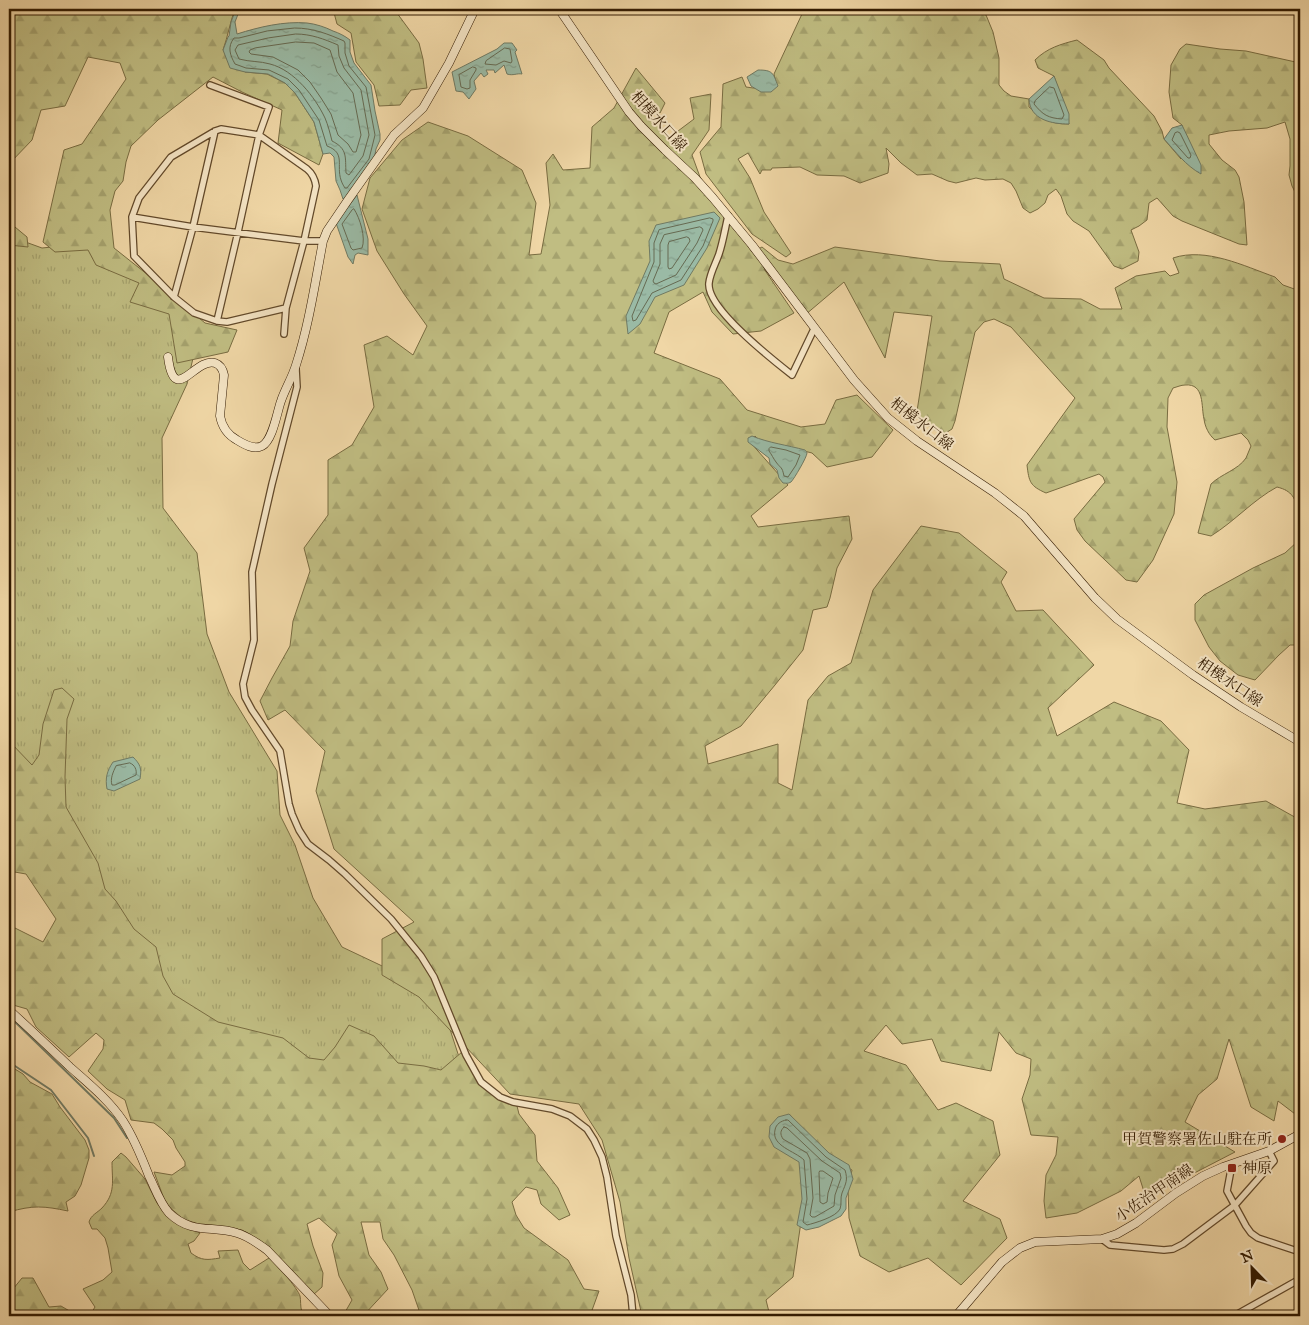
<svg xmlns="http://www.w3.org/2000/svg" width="1309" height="1325" font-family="'IM FELL Great Primer','Noto Serif JP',serif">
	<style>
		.grass { fill: url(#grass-tufts); stroke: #796c41 }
		.forest { fill: url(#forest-firs); stroke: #796c41 }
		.water { fill: url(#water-ripples); stroke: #707a63 }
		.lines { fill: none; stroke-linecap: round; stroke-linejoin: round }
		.shore { stroke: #666a52; stroke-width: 1 }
		.stream { stroke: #707a63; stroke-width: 2 }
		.street-casing { stroke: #62492a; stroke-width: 8 }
		.secondary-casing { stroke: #321a00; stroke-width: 9 }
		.street { stroke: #f5e5c5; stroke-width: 5.5 }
		.secondary { stroke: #f5e5c5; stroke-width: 8 }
		.poi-dot { fill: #8f2418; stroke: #f5e5c5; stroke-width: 2 }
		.labels { text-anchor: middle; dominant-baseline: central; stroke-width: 4; stroke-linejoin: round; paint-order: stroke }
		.street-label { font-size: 15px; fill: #321a00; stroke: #f5e5c5 }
		.poi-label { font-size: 15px; fill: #321a00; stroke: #f5e5c5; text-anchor: end }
	</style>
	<defs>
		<pattern id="grass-tufts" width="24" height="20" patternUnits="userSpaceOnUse" patternTransform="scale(1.25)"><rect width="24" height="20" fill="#c0bd82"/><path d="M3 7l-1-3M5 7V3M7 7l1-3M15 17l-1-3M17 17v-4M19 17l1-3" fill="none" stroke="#a5a26e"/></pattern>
		<pattern id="forest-firs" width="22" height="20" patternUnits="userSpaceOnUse" patternTransform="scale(1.25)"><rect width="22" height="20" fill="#c0bd82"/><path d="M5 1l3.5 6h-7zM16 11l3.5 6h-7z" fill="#a5a26e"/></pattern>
		<pattern id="water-ripples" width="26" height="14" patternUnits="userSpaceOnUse" patternTransform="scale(1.25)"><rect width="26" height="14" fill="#9abaa5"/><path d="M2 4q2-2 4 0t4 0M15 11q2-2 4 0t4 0" fill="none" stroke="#859f8c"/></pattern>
	</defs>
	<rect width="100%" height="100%" fill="#f0d7a6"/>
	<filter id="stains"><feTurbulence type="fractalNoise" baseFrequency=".004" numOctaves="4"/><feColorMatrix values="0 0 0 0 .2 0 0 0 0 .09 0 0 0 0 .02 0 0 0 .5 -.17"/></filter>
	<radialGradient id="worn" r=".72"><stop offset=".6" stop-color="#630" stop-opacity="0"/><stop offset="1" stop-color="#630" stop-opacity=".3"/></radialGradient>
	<!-- grass -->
	<path class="grass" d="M9,236L42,248L90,243L131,270L171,310L194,354L187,384L162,438L163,508L197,553L207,634L229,692L277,771L280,815L295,845L313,898L342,947L416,982L446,1017L460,1060L447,1077L303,1067L165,1000L9,754Z"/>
	<!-- forest -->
	<path class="forest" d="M9,9H235C230,22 228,36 223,50L245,72L267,74L285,83L295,93L314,122L323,154L319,165L278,143L282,110L242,92L213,77L158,120L131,146L126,162L123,181L115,191L110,210L114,248L143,271L205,323L237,330L228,352L177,363L169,314L130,302L139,283L96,265L88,250L55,252L43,242L64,150L82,144L126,79L120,63L88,57L65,106L41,110L32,140L9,164Z
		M333,9H394L419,43L423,59L427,88L411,90L400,105L379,106L374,85L356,62L351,33L337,24Z
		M824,9H976L986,15L993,32L999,58V85L1004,91L1011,96L1029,99V107C1045,119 1048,124 1069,124L1054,76L1038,68L1035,60C1047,48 1061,44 1077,40L1104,60L1109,68L1154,116L1162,131L1164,139L1181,159L1182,125L1173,118L1169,92L1171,65L1180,49L1186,44L1220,49L1246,51L1300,63V202L1292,186L1289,175L1290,166V139L1285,122L1267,128L1229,131L1209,135V144L1222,160L1235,170L1239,177L1244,202L1247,245L1239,244L1182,221L1173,216L1157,198L1149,203L1147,220L1139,226L1131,230L1139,252L1138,261L1122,269L1114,266L1089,231L1073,221L1067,214L1061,196L1056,189L1048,195L1045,203L1038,209L1030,213L1023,208L1016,191L1011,183L1003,179L985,180L976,178L956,183L948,181L932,174L917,175L901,163L886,148L889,164L888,173L860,183L844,176L817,175L800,167L772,168L771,170H762L760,174L748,153L738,159L750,178L764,212L791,253L786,257L752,234L706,174L700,152L721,127L723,84L742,77L746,87L768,90L776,83L774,74L802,14Z
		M636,68L665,103L660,113L636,98L670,137L694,119L690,98L711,94L709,130L692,155L700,177L752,252L762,247L778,260L793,264L835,247L940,261L1000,264L1004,279L1044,298L1081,299L1100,309H1122L1115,288L1136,276L1165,271L1170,276L1179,273L1173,258C1206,247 1244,266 1275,277L1283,285L1300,291V512C1294,498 1293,491 1277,487C1253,500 1235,521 1211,536L1198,533L1211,484C1221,474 1238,470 1246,458C1248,454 1249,450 1251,446L1248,440L1241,433L1215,440C1209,435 1205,427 1204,419C1201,407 1205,383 1185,385C1181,385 1177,387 1173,388L1168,398L1167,427L1177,482L1174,514L1153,560L1137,582L1126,580L1085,541L1077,530L1074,519L1105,482L1103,477L1099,474L1046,493C1030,486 1029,482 1027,465L1075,398L1011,327L994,319L984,322L975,332L955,421L952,429L944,434C928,427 926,426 917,411L932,316L894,312L885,358L844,282L805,315L764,269L794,313L761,331L733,334L712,312L703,292L669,312L654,353L720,379L747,410L801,427L825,424L836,400L857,395L893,430L872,457L827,467L812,453L776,444L760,441L755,436L750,442L788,485L751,516L758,527L849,516L852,539L837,568L830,598L827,607L813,610L803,650L775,685L741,726L705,746L708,764L778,744V783L792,790L808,700L828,676L851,663L873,590L921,526L959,533L1007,572L1001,582L1016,611L1043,610L1094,665L1048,708L1057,736L1114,702L1161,721L1189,750L1177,803L1205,809L1266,801L1300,820V1116L1299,1117L1278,1101L1274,1121L1251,1107L1229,1039L1217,1079L1198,1095L1185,1122L1235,1152L1146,1198L1139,1176L1121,1191L1077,1213L1046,1218L1044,1201L1046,1175L1056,1155L1058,1137L1031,1135L1022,1099L1030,1075L1031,1059L1016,1053L999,1032L991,1071L941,1061L932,1039L902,1044L886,1025L864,1051L906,1065L938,1110L956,1103L993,1121L1000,1155L963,1201L1000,1219L1007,1238L961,1285L928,1258L889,1272L860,1256L849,1218L848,1189L852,1170L772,1125V1143L803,1158L805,1194L793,1277L766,1300L770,1316H642L629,1258L620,1202L602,1140L579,1104L510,1094L419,997L382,975V939L414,922L334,849L316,791L325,751L285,710L268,720L260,701L272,678L290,646L293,621L310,571L304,548L328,515V460L352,445L374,407L364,345L387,336L413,355L427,326L404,294L377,251L362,209L370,178L402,140L428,122L468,136L522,170L536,203L529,255L541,254L550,205L546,163L553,154L563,170L590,168L592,127L614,108Z
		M9,222L27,237L28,247L9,245Z
		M1300,532V646L1299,645H1290L1279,655L1255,680L1238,675L1220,661L1209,647L1195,620V604L1204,595L1253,568L1285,553L1298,541Z
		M62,688L74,699L67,719L65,777L66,807L98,863L105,889L116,901L134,929L156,947L163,976L173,994L218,1022L283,1038L309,1058L324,1060L335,1047L349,1025L374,1036L398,1063L424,1066L441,1070L462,1052L478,1083L517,1106L519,1114L535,1135L537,1161L558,1188L570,1215L559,1220L541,1204L537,1190L526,1187L512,1202L516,1215L524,1228L568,1260L584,1289L599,1291L591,1313L593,1316H421L412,1290L394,1255L383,1239L380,1222H361L369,1255L381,1272L388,1289L363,1316L344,1314L352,1300L339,1276L332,1245L337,1234L319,1218L307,1224L313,1246L323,1273L322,1287L313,1295L263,1243L242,1230L224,1227H208L183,1219L166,1204L154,1172L172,1175L185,1166V1162L176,1148L173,1140L162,1129L154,1123L131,1120L125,1100L107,1089L88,1071L103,1049L104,1040L96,1033L69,1057L36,1027L27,1009L13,1005L9,999L13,994L9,987V925L43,942L56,919L26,874L9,871V741L32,765L39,755L43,724L54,690Z
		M15,1069L23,1074L30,1082L52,1094L60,1107L85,1140L89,1150V1158L81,1185L75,1196L66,1202L68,1211C44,1206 33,1205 9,1212V1076Z
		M121,1153L126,1157L145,1179L157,1203L168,1217L200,1233L194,1241L188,1244L191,1253C202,1261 207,1260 220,1258L218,1251L238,1250L243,1263L250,1270L269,1258C275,1261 298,1289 300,1296C301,1300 300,1307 302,1312L316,1316H86L90,1315L95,1307L83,1289L103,1280L112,1272L108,1248L105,1238L97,1229H92L89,1222C91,1215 97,1213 102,1208C116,1193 112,1181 112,1162Z
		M22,1278H33L49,1307L61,1306L78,1316H9V1294Z"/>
	<!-- water -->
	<path class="water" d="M236,9H240L235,22L237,34C259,27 284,21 307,23C316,24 325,27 333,31C339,33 345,36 350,40V52L354,63L371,85L375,111L380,134V140L376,149L374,160L347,199H343L340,190L336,181L334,157L330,153L323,154L314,122L295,93L285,83L268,74L245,72L230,68L223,50L228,37L229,36L231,22Z
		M504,43H512L517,50L515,52L522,74C517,73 513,76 507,74L504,65L495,73L494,70H486L488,74L484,77L481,73L474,81L476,89L469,99L463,92L456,91L452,72L497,49Z
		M758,70C773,70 773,73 778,86L771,92H761L751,86L747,77Z
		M1054,76L1069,114V124C1052,124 1030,120 1029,99Z
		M1182,125L1201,165V174C1185,165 1176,152 1164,139L1172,128Z
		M357,195L368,239V255L358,253L355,255L353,264L348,257L336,223Z
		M714,212L720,218L707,248L684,285L655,297L640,324L628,334L626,316L650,261L649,241L656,225Z
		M752,436C769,443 787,445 805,450C806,451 807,452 807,453C807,457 794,479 791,482C788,484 786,483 783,483L779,478L777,470L770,464L769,458L748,442V438Z
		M133,757C140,764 142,768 140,779L114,791L107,789C105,778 107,771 113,762Z
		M789,1114L829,1153L849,1165L853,1179L846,1198V1209L841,1216L819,1227L806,1230L797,1225L802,1199L799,1162L774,1147L769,1137L770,1126L778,1117Z"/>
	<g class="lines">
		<!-- shore -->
		<path class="shore" d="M295,28C313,28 328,34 344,41L345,43V53L349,66L366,87L375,135L369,159L347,188H345C343,185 342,183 341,180C336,165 346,153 327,146L319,120L299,90L288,79L269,70L246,68L235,64C230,55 227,47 234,38H239L267,31Z
			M296,34C311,34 324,39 338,45L339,56L344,68L361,90L369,135L363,156L349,175L346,173C345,157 348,149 332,141C330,133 328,125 325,118C315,97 294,70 270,64C260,61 250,62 239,59L235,50L238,45L268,38Z
			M296,42L314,43L330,50L337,72L353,93L361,135L356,152H353L348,144L338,135L331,114L321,98L310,82L298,70L273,57L251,54L249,52L250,50L255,48Z
			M505,48L510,49L512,61L511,63L504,61L496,65L485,64L486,61Z
			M473,67L476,68V70L470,80V88L467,89L461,87L459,75Z
			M1050,87L1054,88L1064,115L1062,119C1048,118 1043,115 1034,104L1035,101Z
			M1178,132L1180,133L1191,155L1190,158H1188L1172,140L1175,133Z
			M354,209C360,218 366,238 362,248L353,250L351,248L342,224L352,210Z
			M710,218L713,219V221L703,246L681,280L652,293L636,320L633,321L632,316L654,262V243L659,230Z
			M700,227L702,228L703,230L697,243L676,275L656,284L654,283L653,281L660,264V244L664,235Z
			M687,237L689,238L690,241L672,268L669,269L668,267V245L669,242Z
			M771,447L786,450L800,455L796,465L788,477L784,476C782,466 781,469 776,462C773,458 772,455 769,451V449Z
			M130,763C135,765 137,770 136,775L115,785H112C110,779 113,772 116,766Z
			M786,1120H788L826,1157L845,1170C848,1180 846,1183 842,1193C840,1198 842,1204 840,1209C836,1217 815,1223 807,1225L803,1222L807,1199L804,1160C795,1151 771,1146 775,1130C776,1124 781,1121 786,1120Z
			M784,1127L787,1128L822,1161L840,1173L841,1178L835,1195L834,1206L815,1217H812L810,1215L813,1198L810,1159L807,1153L783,1139C780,1134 780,1131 784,1127Z
			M820,1171H823L833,1178L828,1193L827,1202L823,1204L820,1202L819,1173Z"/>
		<!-- stream -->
		<path class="stream" d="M9,1016L114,1118L127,1138
			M9,1062L51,1090L88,1138L94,1156"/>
		<!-- street casing -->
		<g class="street-casing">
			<path id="street" d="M210,85L269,107L259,135L238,232L217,321
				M728,216C725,229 723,242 719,254C716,263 710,273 709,283C706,308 773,360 792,375L814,329
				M132,217L193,227L304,241H323
				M174,297L193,227L215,131
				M284,334L286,308L304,241L316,186C315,179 313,174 307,169L259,135L221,129L215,131L171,157L139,198L132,217L134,256L174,297L194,313L217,321L227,322L286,308
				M296,369L297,387L272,484L252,572L254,640L243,684L245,697L252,710L280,751L289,804L292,814L299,830L308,844L329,860L345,874L391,919L421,956L434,977L466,1055L481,1082L500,1097L513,1102L552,1109L570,1116L587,1129L594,1140L602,1157L607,1177L616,1236L631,1295L633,1316
				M1229,1165L1231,1169L1230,1175L1227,1191L1246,1226L1251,1233L1258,1238L1300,1252
				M1102,1239L1110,1245L1164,1250L1173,1249L1183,1244L1235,1205L1274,1161L1269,1151
				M1234,1316L1300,1279"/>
		</g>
		<!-- secondary casing -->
		<g class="secondary-casing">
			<path id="secondary" d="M559,9L629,112L641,126L665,150L695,178L713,198L752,245L854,380L888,418L917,441L995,493L1024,516L1095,598L1117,619L1193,675L1241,707L1300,742
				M168,357C174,407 195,357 215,363C221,365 223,370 224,375L220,416C222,427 228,435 237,440C245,445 254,450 262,446C273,440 277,412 281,401C285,389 292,378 296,365C309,325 315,283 323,241L327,231L348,200L394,135L423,108L449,63L475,9
				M9,1010C29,1028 50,1048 70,1067C89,1084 109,1100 123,1121C134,1138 142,1158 149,1176C155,1188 160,1203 169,1213C192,1235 212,1225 237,1233C248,1236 257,1243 267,1250L330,1316
				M956,1316L1002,1262L1020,1248L1035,1242L1102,1239L1117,1234L1136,1223L1176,1193L1203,1176L1223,1167L1269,1151L1300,1134"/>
		</g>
		<!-- street -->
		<use href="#street" class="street"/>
		<!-- secondary -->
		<use href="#secondary" class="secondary"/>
	</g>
	<!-- markers -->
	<g class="poi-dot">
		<circle cx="1282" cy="1139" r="5"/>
		<rect x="1227" y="1163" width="10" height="10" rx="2.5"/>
	</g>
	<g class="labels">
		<!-- street labels -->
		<g class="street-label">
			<text transform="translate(659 121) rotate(48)">相模水口線</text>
			<text transform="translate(922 424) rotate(38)">相模水口線</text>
			<text transform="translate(1230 682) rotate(34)">相模水口線</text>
			<text transform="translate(1154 1193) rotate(-34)">小佐治甲南線</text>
		</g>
		<!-- poi labels -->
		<g class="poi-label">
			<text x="1272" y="1139">甲賀警察署佐山駐在所</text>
			<text x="1242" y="1168" text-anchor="start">神原</text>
		</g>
	</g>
	<!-- margin -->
	<rect width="1309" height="1325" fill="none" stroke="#f0d7a6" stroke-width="30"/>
	<rect x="10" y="10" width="1289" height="1305" fill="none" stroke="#321a00" stroke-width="2.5"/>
	<rect x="15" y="15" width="1279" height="1295" fill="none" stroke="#321a00"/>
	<!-- north arrow -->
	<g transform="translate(1252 1268) rotate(337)" stroke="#f5e5c5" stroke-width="4" paint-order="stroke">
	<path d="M0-4L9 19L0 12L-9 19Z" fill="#321a00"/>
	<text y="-8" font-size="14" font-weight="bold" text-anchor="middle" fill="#321a00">N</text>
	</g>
	<rect width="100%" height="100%" filter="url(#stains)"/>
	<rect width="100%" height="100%" fill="url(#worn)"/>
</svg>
